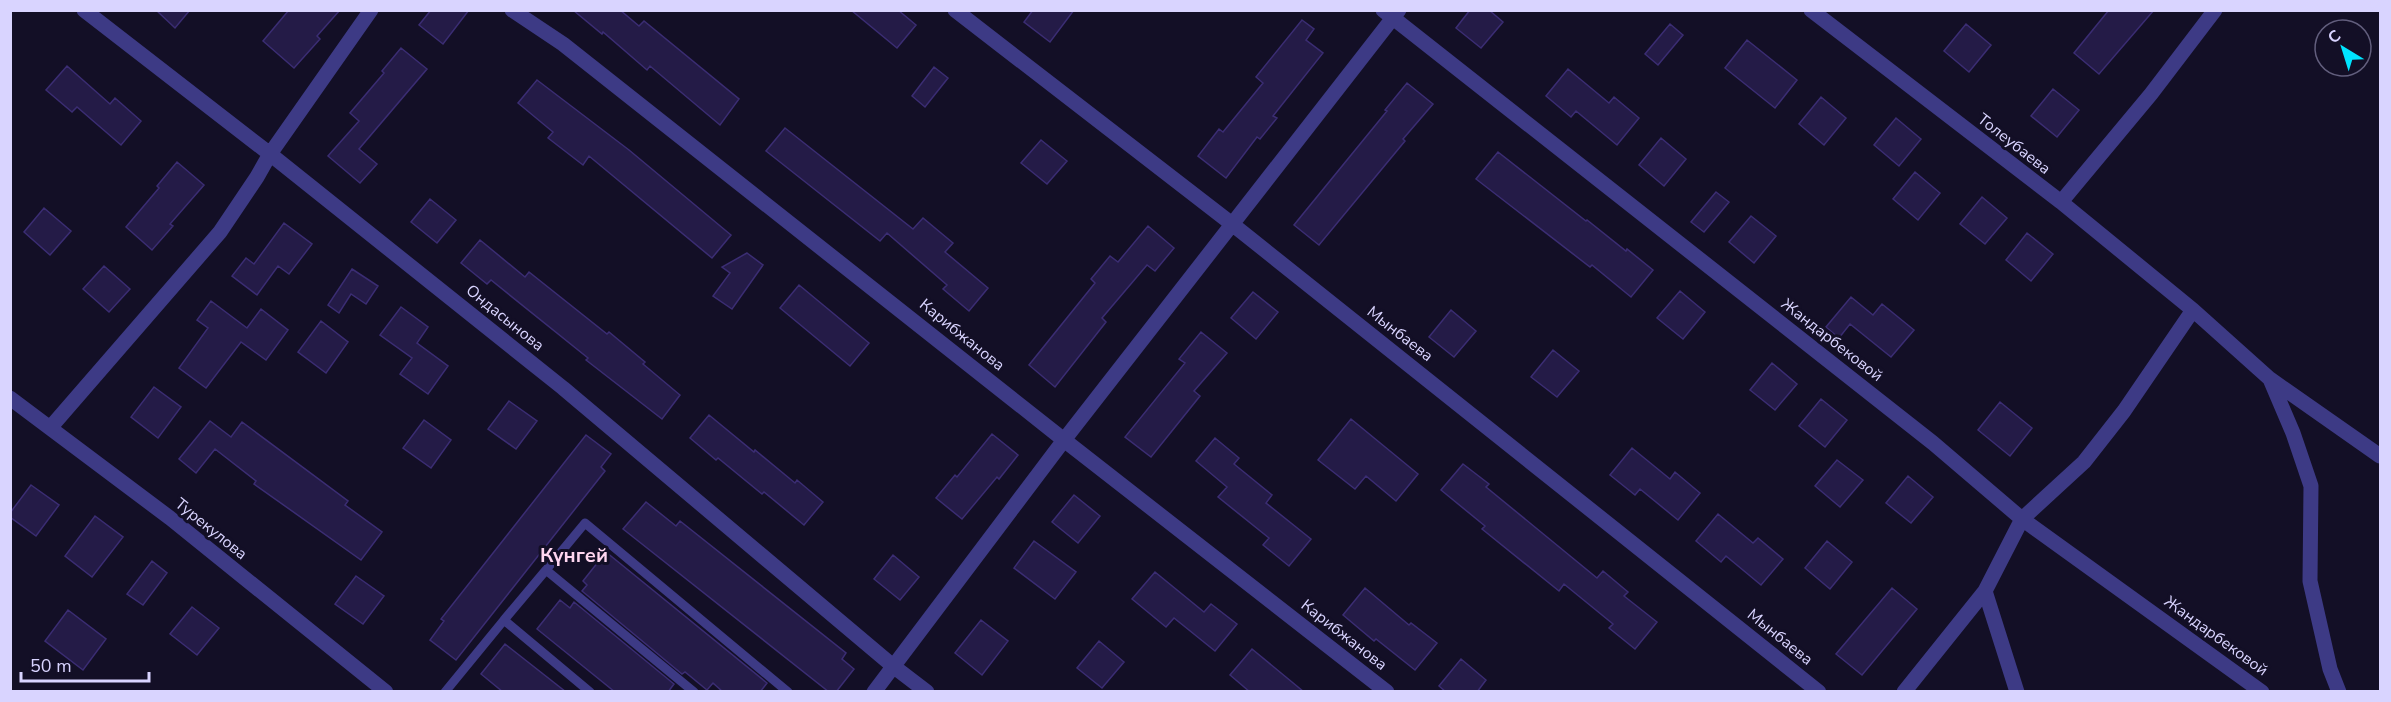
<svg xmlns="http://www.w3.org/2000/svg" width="2391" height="702" font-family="'Nunito Sans',sans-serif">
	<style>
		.building { fill: #241b47; stroke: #3b2d73; stroke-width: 1.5 }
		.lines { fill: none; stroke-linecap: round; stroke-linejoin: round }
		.lane { stroke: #3d3a85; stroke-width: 9 }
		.street { stroke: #3d3a85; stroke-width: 15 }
		.labels { text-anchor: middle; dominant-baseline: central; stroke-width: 6; stroke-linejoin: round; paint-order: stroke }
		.street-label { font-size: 16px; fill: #d9d4ff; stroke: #130f26 }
		.quarter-label { font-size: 20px; font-weight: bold; fill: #ffd6f0; stroke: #130f26 }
	</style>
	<rect width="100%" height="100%" fill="#130f26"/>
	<!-- building -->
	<path class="building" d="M156,10H190L175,28Z
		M289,10H340L317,36L320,39L294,68L263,41Z
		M431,10H469L443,44L419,25Z
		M573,10H620L639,26L644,21L739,99L720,125L650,66L647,70L603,32L602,34Z
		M851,10H898L916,25L897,48Z
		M1033,10H1074L1050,42L1024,22Z
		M1470,10H1489L1503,22L1481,48L1456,28Z
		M2109,10H2154L2099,74L2074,53Z
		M1302,20L1314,29L1306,40L1323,53L1273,116L1277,118L1260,139L1257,137L1226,178L1198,156L1219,129L1223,132L1263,83L1256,77Z
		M1670,24L1683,35L1658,65L1645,54Z
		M1966,24L1991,45L1969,72L1944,51Z
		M1747,40L1797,80L1775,108L1725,68Z
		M401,48L427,69L359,149L377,164L360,183L328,156L359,121L350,113L384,73L382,71Z
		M67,66L110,104L115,98L141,121L121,145L77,107L72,112L46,90Z
		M934,67L948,78L925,107L912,96Z
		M1568,69L1609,103L1614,97L1639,118L1617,145L1576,111L1571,117L1546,96Z
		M537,80L629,150L731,235L712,258L589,156L583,165L548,138L553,132L518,103Z
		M1407,83L1433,104L1403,139L1405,141L1319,245L1294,225L1387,111L1385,110Z
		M2053,89L2079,110L2057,137L2031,116Z
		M1821,97L1846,118L1824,145L1799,124Z
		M1896,118L1921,139L1899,166L1874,145Z
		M785,128L913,229L923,218L953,243L945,252L988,288L969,311L943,289L947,285L887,233L880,241L766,151Z
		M1661,138L1686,159L1664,186L1639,165Z
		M1041,140L1067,161L1047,184L1021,163Z
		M1498,152L1586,221L1587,220L1626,251L1627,249L1653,270L1631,297L1592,265L1590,267L1476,179Z
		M177,162L204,185L170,224L173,226L152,250L126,227L159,188L157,186Z
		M1915,172L1940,193L1918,220L1893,199Z
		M1716,192L1729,202L1704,232L1691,222Z
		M1982,197L2007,218L1985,244L1960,224Z
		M430,199L456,220L437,243L411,222Z
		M44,208L71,231L50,255L24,232Z
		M1751,216L1776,236L1754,263L1729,242Z
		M284,223L312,244L289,274L278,266L257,295L232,276L246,258L254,264Z
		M1148,226L1174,248L1155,271L1147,265L1102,318L1106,322L1055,387L1029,365L1095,283L1091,279L1110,256L1118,262Z
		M2027,233L2053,254L2031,281L2006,260Z
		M480,240L525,277L529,272L607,334L609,332L645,362L643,364L680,395L662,419L586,360L588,358L491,280L487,284L461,263Z
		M747,253L763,265L732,309L713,296L730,273L722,267Z
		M104,266L130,289L109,312L83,289Z
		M352,269L378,286L366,304L351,294L339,313L328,305Z
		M799,285L869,343L850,366L780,308Z
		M1680,291L1705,312L1683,339L1657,318Z
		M1253,292L1278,312L1256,339L1231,318Z
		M1851,297L1873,315L1882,304L1914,330L1891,357L1850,324L1839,338L1826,327Z
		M211,301L247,328L261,309L288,330L266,360L241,342L206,388L179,368L208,328L197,320Z
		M401,307L428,327L417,343L448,366L428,394L400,374L412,358L380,335Z
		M1451,310L1476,331L1454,357L1429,337Z
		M321,321L348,342L326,373L298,352Z
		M1201,332L1227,353L1194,391L1200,396L1151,457L1125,437L1185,363L1179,359Z
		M1553,350L1579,371L1557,397L1531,377Z
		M1772,363L1797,384L1775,410L1750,390Z
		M154,387L181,407L158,438L131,417Z
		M1821,399L1847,420L1825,447L1799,426Z
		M509,401L537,421L516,449L488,429Z
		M2000,402L2032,428L2010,456L1978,430Z
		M709,415L754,452L755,450L795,483L797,480L823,502L804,525L764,492L762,494L718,458L716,460L690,438Z
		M1351,419L1418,474L1396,501L1366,476L1355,489L1318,460Z
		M424,420L451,440L431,468L403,448Z
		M210,421L231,437L242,422L348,501L345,505L382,532L361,560L254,484L256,481L215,449L196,473L179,459Z
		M992,434L1018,455L999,479L997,477L962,519L936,498L955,475L957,477Z
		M586,435L611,454L601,467L605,471L456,660L430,640L444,621L441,619Z
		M1215,438L1239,458L1234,464L1272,495L1266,503L1311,539L1289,566L1263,545L1269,538L1218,497L1227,487L1196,461Z
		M1632,448L1670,479L1675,472L1700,493L1678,520L1640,489L1635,495L1610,475Z
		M1837,460L1863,480L1840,507L1815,486Z
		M1463,464L1489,484L1486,487L1597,578L1603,571L1628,592L1624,596L1657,622L1635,649L1609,628L1613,624L1564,584L1559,591L1482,529L1485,526L1441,490Z
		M1908,476L1933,497L1911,523L1886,503Z
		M31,485L59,505L36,536L10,517V513Z
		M1074,495L1100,516L1078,543L1052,522Z
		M646,502L676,526L680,521L846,653L842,659L854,669L836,692H829L623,529Z
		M1718,514L1753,543L1758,538L1783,559L1761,585L1726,556L1721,562L1696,541Z
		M95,516L123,537L92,577L65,556Z
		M1034,541L1076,572L1055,599L1014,568Z
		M1827,541L1852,562L1830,589L1805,568Z
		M606,552L767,683L760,692H723L713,683L707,690L685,672L682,674L582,591L587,585L583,581Z
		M893,555L919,577L900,600L874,579Z
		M152,561L167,573L143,605L127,594Z
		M1155,572L1204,612L1211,604L1237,624L1215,651L1174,618L1166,627L1132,599Z
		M356,576L384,596L363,624L335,604Z
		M1365,588L1409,625L1411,623L1437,643L1415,670L1376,639L1374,641L1343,615Z
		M1892,588L1917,609L1862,675L1836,654Z
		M560,600L570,608L574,602L674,684L668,692H615L537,629Z
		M192,607L219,628L197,655L170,634Z
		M68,610L106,639L83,670L45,641Z
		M981,620L1008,641L982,675L955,653Z
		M1099,641L1124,662L1102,688L1077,668Z
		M505,644L566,692H503L481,674Z
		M1252,649L1304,692H1250L1230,675Z
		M1461,659L1486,680L1477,692H1446L1439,686Z"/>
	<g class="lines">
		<!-- lane -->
		<path class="lane" d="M546,570L585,523L788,692
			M504,620L546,570L694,692
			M445,692L504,620L590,692"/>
		<!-- street -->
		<path class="street" d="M84,10L270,154L563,388L893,666L927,692
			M512,10L563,44L1064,440L1387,692
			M955,10L1232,224L1819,692
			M1383,10L1933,443L2022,519L2262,692
			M1811,10L2061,202L2193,310L2270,379L2380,456
			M2061,202L2151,94L2215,10
			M2270,379L2293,433L2311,486L2310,581L2330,669L2339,692
			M10,398L170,518L386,692
			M50,428L220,232L257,177L270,154L371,10
			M1985,591L2017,692
			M874,692L1064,440L1399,10
			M1904,692L1985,591L2022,519L2084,462L2124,411L2193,310"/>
	</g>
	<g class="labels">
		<!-- street labels -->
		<g class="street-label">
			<text transform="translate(2014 144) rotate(38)">Толеубаева</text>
			<text transform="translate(505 318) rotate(39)">Ондасынова</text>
			<text transform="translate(1400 334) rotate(38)">Мынбаева</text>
			<text transform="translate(962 335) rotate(39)">Карибжанова</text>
			<text transform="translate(1832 340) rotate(38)">Жандарбековой</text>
			<text transform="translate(211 529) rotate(39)">Турекулова</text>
			<text transform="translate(1344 635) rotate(38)">Карибжанова</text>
			<text transform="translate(2216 636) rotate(36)">Жандарбековой</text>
			<text transform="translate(1780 637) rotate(39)">Мынбаева</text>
		</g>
		<!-- quarter labels -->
		<g class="quarter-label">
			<text x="574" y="555">Күнгей</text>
		</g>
	</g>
	<!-- border -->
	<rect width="2391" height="702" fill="none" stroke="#d9d4ff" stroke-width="24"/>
	<!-- north arrow -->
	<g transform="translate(2343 48) rotate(322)"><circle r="28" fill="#130f26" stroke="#625e7d" stroke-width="1.5"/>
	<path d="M0-4.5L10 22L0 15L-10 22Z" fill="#00e5ff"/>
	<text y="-9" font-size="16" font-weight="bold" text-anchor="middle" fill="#d9d4ff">С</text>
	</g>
	<!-- scale -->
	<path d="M21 672v9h128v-9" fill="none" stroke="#d9d4ff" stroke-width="3"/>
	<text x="30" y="672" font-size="18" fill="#d9d4ff" stroke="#130f26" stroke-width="4.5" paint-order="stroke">50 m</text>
</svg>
